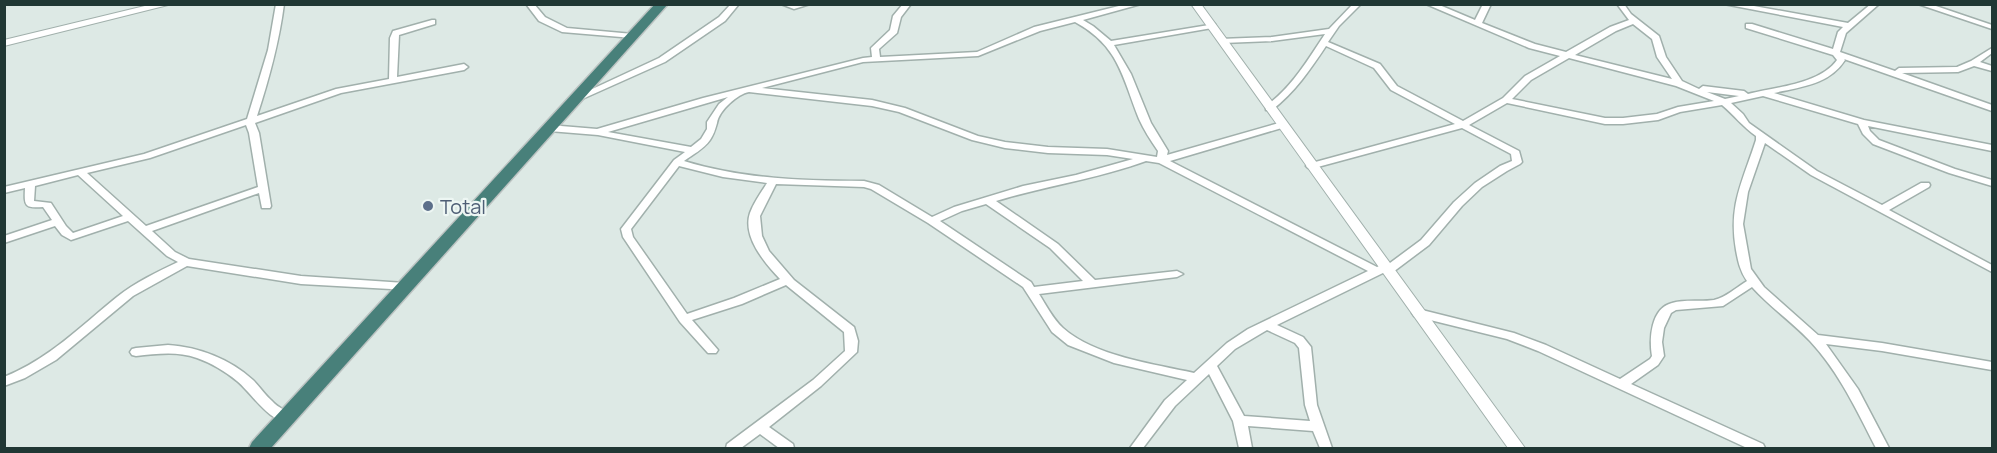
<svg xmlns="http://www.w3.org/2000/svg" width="1997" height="453" font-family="Manrope,sans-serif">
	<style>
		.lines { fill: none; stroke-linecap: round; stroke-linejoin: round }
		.minor-casing { stroke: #a1b0ac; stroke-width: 3 }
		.tertiary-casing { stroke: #a1b0ac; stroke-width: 2 }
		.trunk-casing { stroke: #bcc3c2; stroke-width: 3 }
		.minor { fill: #fff; fill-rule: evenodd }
		.tertiary { fill: #fff; fill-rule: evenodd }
		.trunk { fill: #48807a; fill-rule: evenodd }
		.service-dot { fill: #5c6f8a; stroke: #edf6f3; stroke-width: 2 }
		.labels { text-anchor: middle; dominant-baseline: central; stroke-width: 4.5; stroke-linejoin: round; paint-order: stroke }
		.service-label { font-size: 20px; fill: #4e5e75; stroke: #edf6f3; text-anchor: start }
	</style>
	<rect width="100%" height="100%" fill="#dde9e5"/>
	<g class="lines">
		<!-- minor casing -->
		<g class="minor-casing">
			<path id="minor" d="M276,4H284C279,43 269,79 257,116L336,89L389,79L390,38L393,31L432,20H435V24L399,35L397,77L464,64L468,67L464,70L341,93L255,123L259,133L271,206L270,208H262L259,193L152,231L175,252L189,259L301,276L405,283L411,287L409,290L301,284L187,266L133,296L56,360L25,378L4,386V377C49,359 81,326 117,297C136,282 157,272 178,262L167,256L128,221L71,240L62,235L55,226L4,243V236L52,220L43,207C25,208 24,207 25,188L4,193V187L144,154L247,119L268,50ZM246,125L249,133L258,187L146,226L87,173L150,158ZM78,175L123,216L73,233L66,226L51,203L34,201L35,186Z
				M526,4H534L545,17L567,28L633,34L637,36L633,38L562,32L539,21Z
				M731,4H739L725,21L665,62L580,100L577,101L573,98L659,58L719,17Z
				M781,4H810L794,9Z
				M903,4H911L901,17L897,33L879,49L880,57L977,52L1034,27L1127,4H1141L1083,20L1093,26L1111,41L1215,24V28H1212L1114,45L1131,74L1151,123L1168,151L1167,155L1279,123H1285L1287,125L1285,127L1170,161L1377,267L1387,263H1390L1421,240L1454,202L1475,183L1500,166L1512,161L1511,154L1462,128L1314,168H1308L1306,166L1308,164L1455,124L1391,90L1374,68L1326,46C1310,70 1295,92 1272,110H1266V106C1292,87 1307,61 1325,34L1272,41L1223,43H1220V39L1272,37L1329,29L1353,4H1361L1339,26L1328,42L1380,64L1397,86L1463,121L1503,98L1525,76L1560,56L1529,48L1426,4H1437L1475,20L1483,4H1491L1482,23L1535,44L1566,52L1610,27L1629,20L1617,4H1624L1631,14L1659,36L1666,57L1682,81L1699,89L1703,86L1744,91L1748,94C1776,87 1820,84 1837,60L1833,55L1746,28V24H1752L1833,49L1838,32L1843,27L1724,4H1743L1848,23L1871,4H1879L1846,33L1840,52L1895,71L1899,68L1957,67L1971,61L1992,48V53L1980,62L1992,66V71L1974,66L1958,72L1902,73L1992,105V111L1844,59L1845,60C1829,85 1800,87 1774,93L1864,120L1992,145V151L1868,126L1870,131L1879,140L1955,169L1992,180V186L1949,173L1873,144L1863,134L1858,124L1763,96L1731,103L1743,114L1749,123L1817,171L1882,205L1921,183H1929L1930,185L1929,187L1889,210L1992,265V272L1811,175L1765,143L1748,192L1743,224L1751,269L1764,287L1818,335L1882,343L1992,362V370L1882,351L1826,344L1858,389L1889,448H1876C1857,411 1839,372 1810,341C1792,322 1770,307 1752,287L1723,306L1676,310L1671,313L1664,328L1662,342L1664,356L1658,365L1631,384L1763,444L1765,448H1747L1538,351L1507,339L1414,316L1412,313L1414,310L1418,309L1514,333L1546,345L1620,379L1650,359L1652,356C1649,339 1651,308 1672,303C1685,299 1700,302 1714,300C1725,298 1737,287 1747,281C1740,271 1738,261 1736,250C1728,205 1743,181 1756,140V136C1743,127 1734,115 1722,105L1680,112L1658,120L1623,124H1605L1507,103L1469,125L1519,151L1522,162L1520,164L1507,171L1482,187L1462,206L1429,245L1393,272L1389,273L1385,272L1277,325L1303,337L1311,347L1317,405L1332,448H1320L1313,431L1248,426L1252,448H1239L1233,421L1209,374L1175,406L1143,448H1130L1165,400L1187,380L1114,363L1068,345L1052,332L1023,287L928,223L871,189L864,187L776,184L760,216L762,236L769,251L794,280L854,327L858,341L857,352L821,386L769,427L793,444L794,448H779L760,434L741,448H726L727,444L813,380L845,351L844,332L786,285L742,304L692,320L718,350L716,353H708L680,322L623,237L621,229L674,160L685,152L598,135L549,131L544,128L549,125L597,129L703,98L863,58L872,57L871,48L890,30L893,16ZM1075,22C1119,46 1122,76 1139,119C1144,130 1151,141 1158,151L1157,157L1107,149L1048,147L1005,142L978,136L905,108L872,100L762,88L863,62L978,56L1040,31ZM1633,24L1652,39L1657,57L1672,79L1575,55L1616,31ZM1569,58L1676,86L1714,101L1678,107L1657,114L1623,118H1605L1512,99L1531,80ZM749,92L872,106L899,112L972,140L1005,148L1048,153L1107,155L1133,159L1076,175L1023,186L954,207L932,217L879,185L864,181C803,181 743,179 684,161C692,155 704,149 710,140C714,134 715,130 717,123C719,110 738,94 749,92ZM1707,92L1739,96L1725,99ZM728,97L719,104L707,122V129L701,139L691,147L608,132ZM1146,161L1159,163L1368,271L1248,329L1227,343L1194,373C1154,364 1094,356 1063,328C1053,319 1046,305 1039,294L1177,277L1183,274L1177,271L1095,280L1058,244L996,201C1045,186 1097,179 1146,161ZM679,166L723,177L767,183C761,193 754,202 750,213C742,237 765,263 780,279L734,298L687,314L633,237L631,229ZM986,204L1050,248L1083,281L1034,287L1031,282L940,221L962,211ZM1267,330L1295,343L1299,348L1305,405L1310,421L1244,416L1217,366L1235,349Z
				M1918,4H1930L1992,25V29Z
				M168,345C199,347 230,359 253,380C260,387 265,395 272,401C278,408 288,411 294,418L292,421C272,427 251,392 237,381C225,371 211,363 197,358C176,351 157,354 136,356L132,355L130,352L132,349L136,348Z"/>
		</g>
		<!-- tertiary casing -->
		<g class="tertiary-casing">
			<path id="tertiary" d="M153,4H172L4,46V40Z
				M1191,4H1201L1525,448H1508Z"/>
		</g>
		<!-- trunk casing -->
		<g class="trunk-casing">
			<path id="trunk" d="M655,4H668L271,448H249L252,442Z"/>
		</g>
		<!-- minor -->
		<use href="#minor" class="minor"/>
		<!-- tertiary -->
		<use href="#tertiary" class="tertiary"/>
		<!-- trunk -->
		<use href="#trunk" class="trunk"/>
	</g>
	<!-- markers -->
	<circle class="service-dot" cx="428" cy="206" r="6"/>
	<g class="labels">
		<!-- service labels -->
		<g class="service-label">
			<text x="440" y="206">Total</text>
		</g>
	</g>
	<!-- border -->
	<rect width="1997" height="453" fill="none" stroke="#203734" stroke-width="12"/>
</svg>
